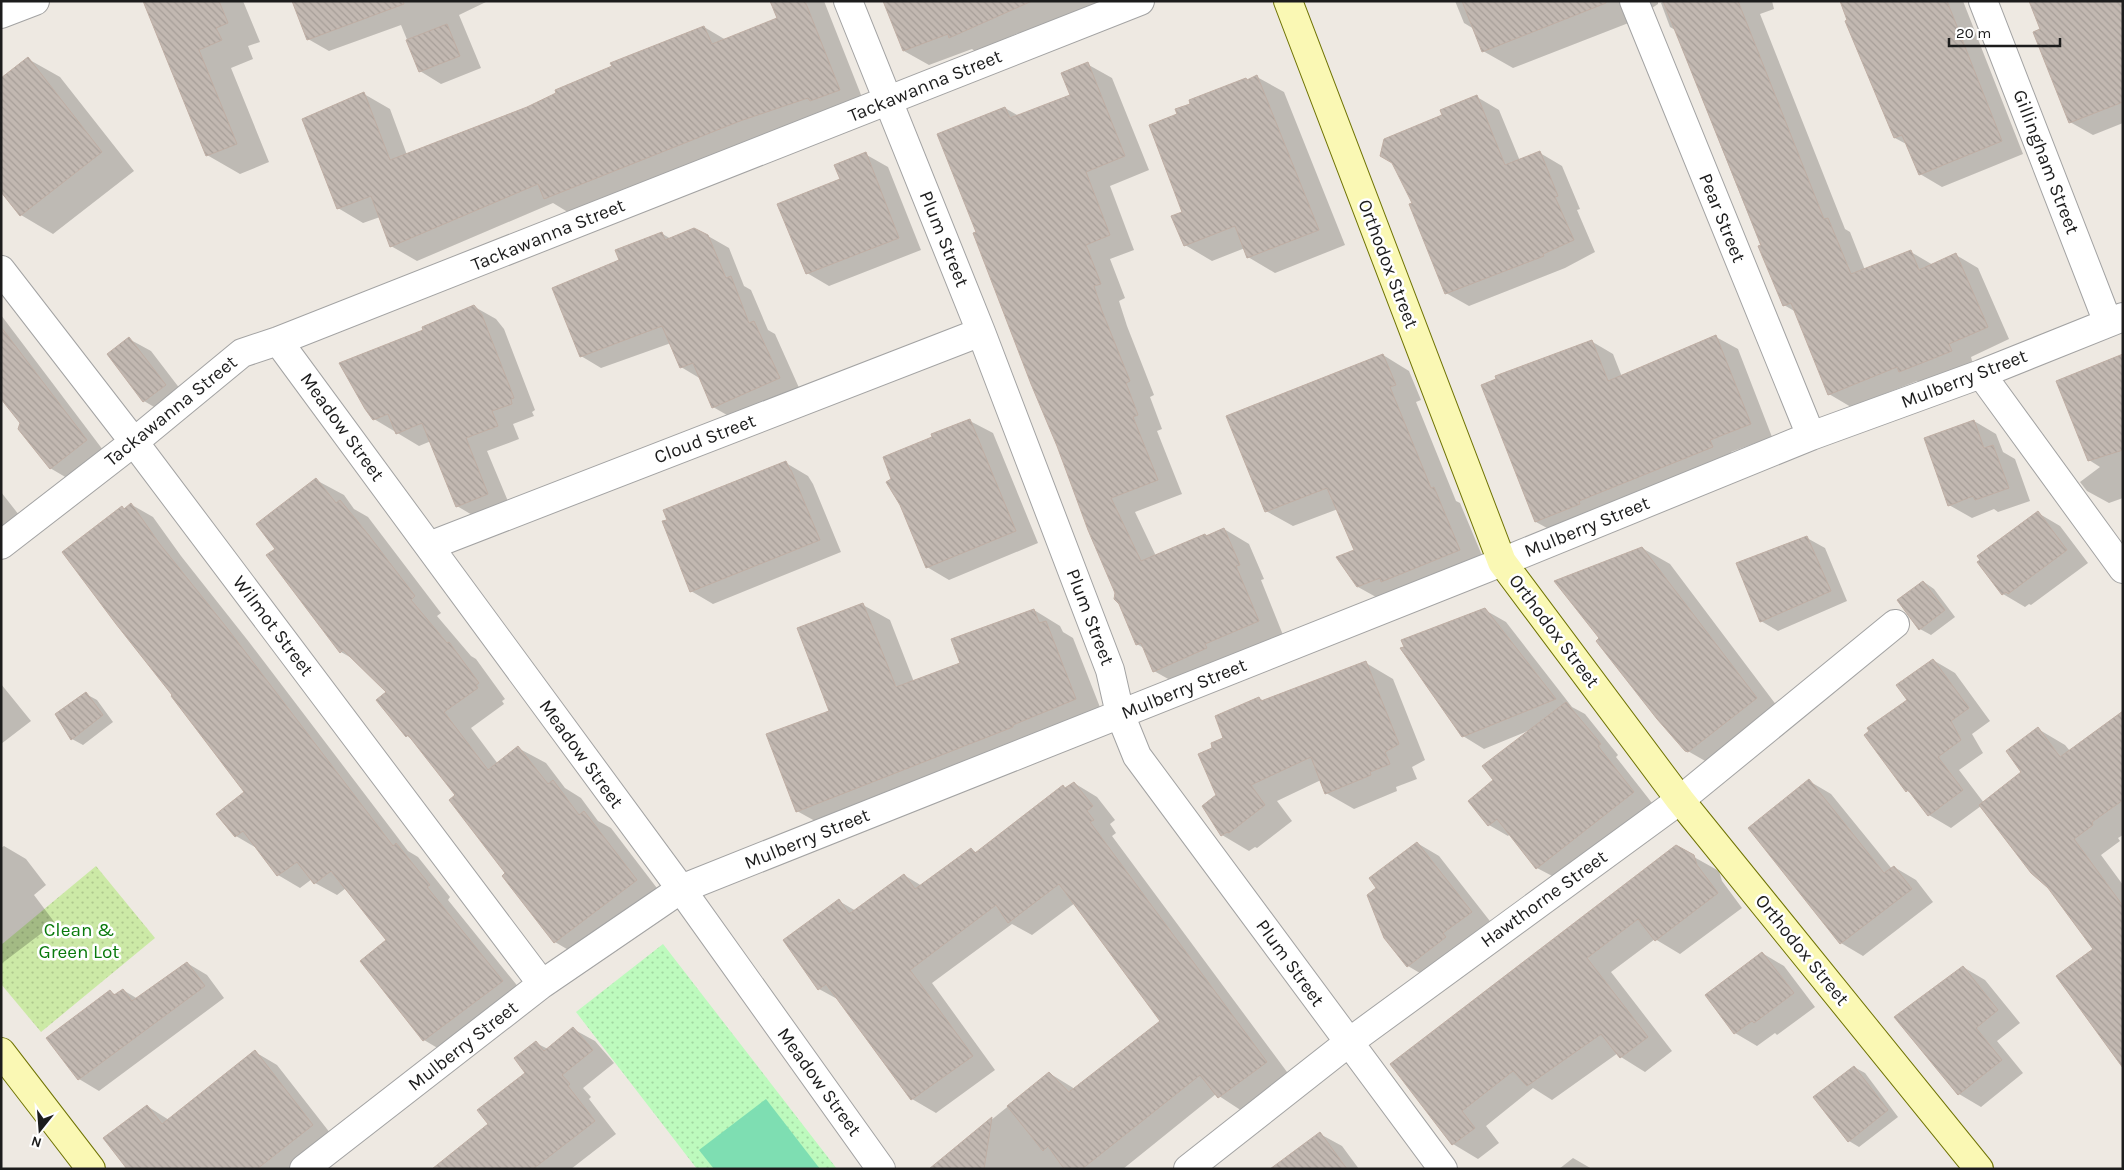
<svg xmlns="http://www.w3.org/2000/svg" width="2124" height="1170" font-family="Karla,sans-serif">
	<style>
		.park { fill: url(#park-dots) }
		.garden { fill: url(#garden-dots) }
		.pitch { fill: #7edeb2 }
		.shadow { fill: #0003 }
		.building { fill: url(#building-back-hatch); stroke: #bfaea4 }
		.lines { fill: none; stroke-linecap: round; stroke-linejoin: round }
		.street-casing { stroke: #a3a3a3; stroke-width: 30 }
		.secondary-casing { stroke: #6f7304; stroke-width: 30 }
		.street { stroke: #fff; stroke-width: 28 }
		.secondary { stroke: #faf8b4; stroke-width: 28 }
		.labels { text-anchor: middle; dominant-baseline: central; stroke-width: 5; stroke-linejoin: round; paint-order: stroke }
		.street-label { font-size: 19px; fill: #1c1c1c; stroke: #fff }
		.park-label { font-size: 19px; fill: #0a7a0c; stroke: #fff }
	</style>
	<defs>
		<pattern id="park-dots" width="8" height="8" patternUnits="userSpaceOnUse" patternTransform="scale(1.25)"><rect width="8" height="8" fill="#bdfabd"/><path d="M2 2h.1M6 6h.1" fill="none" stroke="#a2d6a2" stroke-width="1.8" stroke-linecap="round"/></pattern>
		<pattern id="garden-dots" width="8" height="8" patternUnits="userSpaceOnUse" patternTransform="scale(1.25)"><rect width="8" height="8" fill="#cce9a6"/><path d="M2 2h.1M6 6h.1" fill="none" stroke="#afc78e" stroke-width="1.8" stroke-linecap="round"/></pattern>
		<pattern id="building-back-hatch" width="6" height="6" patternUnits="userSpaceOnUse" patternTransform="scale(1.25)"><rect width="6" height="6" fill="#c2b8b1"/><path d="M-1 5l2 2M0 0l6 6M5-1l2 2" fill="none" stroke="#a69e98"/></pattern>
	</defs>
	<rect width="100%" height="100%" fill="#eee9e2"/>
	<!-- park -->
	<path class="park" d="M663,944L837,1169H697L576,1012Z"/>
	<!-- garden -->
	<path class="garden" d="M96,866L155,938L41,1032L1,984V945Z"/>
	<!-- pitch -->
	<path class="pitch" d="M766,1099L820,1169H714L699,1150Z"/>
	<!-- shadow -->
	<path class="shadow" d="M145,1H243L260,42L248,46L253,59L231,68L269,162L240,174L207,155Z
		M293,1H488L459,15L481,68L441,84L420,71L401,25L329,51L308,39Z
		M771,1H824L865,105L571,214L553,203L417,261L391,246L380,217L363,223L338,208L364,94L390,109L407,155L527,108L704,27L726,40L778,18Z
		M885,1H1136L1028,38L1018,33L976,52L972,49L929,65L904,51Z
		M1455,1H1658V4L1652,8L1649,15L1513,68L1483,51L1474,29L1464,23Z
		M1664,1H1772L1774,9L1760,14L1845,229L1850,232L1865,270L1911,252L1933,265L1956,255L1978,268L2009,339L1971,357L1973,364L1922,384L1917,381L1851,407L1829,394L1796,312L1784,305L1675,30L1670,27L1661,3Z
		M1841,1H1963L2023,154L1942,187L1920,174L1908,145L1895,138Z
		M2123,1V123L2093,135L2070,122L2042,30Z
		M28,59L60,77L134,171L53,234L21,215L1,190Z
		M1087,64L1112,78L1149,170L1110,186L1134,250L1110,259L1125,298L1119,301L1127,326L1154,395L1150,397L1162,429L1157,431L1182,494L1135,512L1156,556L1224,529L1249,544L1264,579L1261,580L1283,635L1179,685L1154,671L1145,649L1137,644L977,233L1005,108L1019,116L1071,96Z
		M1257,77L1284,92L1345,245L1275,273L1248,257L1245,248L1212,261L1185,245L1179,115L1246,79L1248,81Z
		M1477,97L1499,110L1520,161L1540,153L1562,166L1580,209L1577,210L1595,252L1565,268L1469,306L1446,293L1414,204L1443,116Z
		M865,154L888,167L921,250L829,286L807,273L841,180Z
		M661,233L671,239L708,236L729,248L744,286L751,290L768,330L775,334L800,390L734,419L713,407L701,379L681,367L671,343L601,368L581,356L621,261Z
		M473,306L496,319L504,329L535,410L532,412L534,416L513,424L519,439L487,451L510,506L479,519L457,506L431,441L419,446L374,419L425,331Z
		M1,315L103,450L67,478L50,468L21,423L1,397Z
		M1716,337L1738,349L1772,437L1731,452L1734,459L1558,534L1536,522L1483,385L1591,341L1613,354L1622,377Z
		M129,339L151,351L187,398L166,414L144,401L108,355Z
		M1383,355L1409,371L1421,400L1416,402L1456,501L1460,503L1486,565L1385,602L1358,587L1355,551L1338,509L1293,526L1266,511Z
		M2123,356V498L2109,503L2087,491L2080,482L2100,467L2089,460Z
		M970,421L993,433L1038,543L949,580L927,567L893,479L934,438Z
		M1974,421L1996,434L2003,452L2015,459L2030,501L1998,512L1994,509L1972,518L1949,505Z
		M786,463L808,476L813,484L841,552L713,604L691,591Z
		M316,480L344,495L354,509L368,517L441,613L437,616L471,656L476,659L505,699L502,701L504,704L471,728L498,764L518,748L546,763L565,788L581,798L598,821L611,828L663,896L582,958L555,942L504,876L507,873L457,795L413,740L407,736L388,692L355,660L341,652L277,549Z
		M1,492L19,515L1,529Z
		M132,505L153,517L181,556L249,642L408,851L418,857L450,897L448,900L524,994L446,1053L424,1040L388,941L346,888L337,895L315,883L312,879L300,888L278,875L258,849L236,836L246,792L125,510Z
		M2038,513L2060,526L2088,563L2031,605L2029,604L2025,607L2003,594Z
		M1807,538L1825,548L1847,601L1778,631L1761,621Z
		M1642,548L1670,564L1783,714L1714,766L1686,750L1601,638Z
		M1924,582L1934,589L1955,617L1931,635L1920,629L1899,600Z
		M863,605L890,620L914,682L962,663L1034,610L1060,626L1063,632L1073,638L1103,715L824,826L797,811Z
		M1485,610L1506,622L1572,707L1585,714L1618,755L1616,757L1652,803L1556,878L1537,868L1510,834L1508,836L1489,825L1494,781L1530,730L1484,749L1463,736L1402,649Z
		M1933,660L1955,673L1990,721L1972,734L1983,753L1959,770L1984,803L2023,772L2038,729L2065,745L2070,751L2123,713V835L2118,838L2120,841L2101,855L2123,885V1050L2094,949L2049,887L1981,806L1951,828L1929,815L1913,794L1907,791L1909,700Z
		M1366,663L1393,679L1425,760L1412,767L1417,779L1396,787L1397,791L1354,809L1326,793L1321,780L1277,801L1292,821L1257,848L1255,847L1249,851L1222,835L1214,748L1259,698L1264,701Z
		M1,684L31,721L1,744Z
		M86,694L97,700L113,722L83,745L72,739Z
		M1809,781L1831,794L1892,869L1894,867L1916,880L1933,902L1863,956L1841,943Z
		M1074,783L1097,797L1115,820L1110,824L1116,833L1112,836L1290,1076L1242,1111L1216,1094L1123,1169H931L1049,1073L1075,1089L1162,1021L1075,903L1032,935L1012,924L932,983L995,1070L936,1113L912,1099L839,1000L819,989L839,901L856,911L904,875L922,886L971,849L977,853Z
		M1417,843L1439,856L1493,925L1430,979L1408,966L1385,937L1377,888Z
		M4,846L26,859L46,885L34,895L55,923L1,964V848Z
		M1676,847L1719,871L1722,881L1742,908L1680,954L1655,939L1611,972L1672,1051L1645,1072L1621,1057L1618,1053L1552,1100L1533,1088L1486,1126L1499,1143L1478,1159L1453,1144L1392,1064Z
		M1762,953L1784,966L1815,1007L1777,1035L1775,1033L1757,1046L1735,1033L1706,995Z
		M187,963L207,975L224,998L99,1091L79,1079L110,992L117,995L123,990L138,999Z
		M1963,967L1985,980L2020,1023L1997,1041L2023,1073L1981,1107L1959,1094Z
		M573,1029L595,1041L614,1063L583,1088L591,1097L589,1099L616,1134L571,1169H460L527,1073L536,1043L548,1049Z
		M255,1052L277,1065L334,1138L295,1169H129L147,1106L169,1120Z
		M1854,1067L1865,1073L1898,1117L1859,1147L1849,1141Z
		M1320,1134L1342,1146L1359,1169H1273Z
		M1573,1158L1592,1169H1559Z"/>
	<!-- building -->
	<path class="building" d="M143,1H219L228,23L216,28L222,40L199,50L237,144L206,156Z
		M292,1H403L404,4L307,40Z
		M770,1H805L840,90L810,101L808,98L740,121L544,199L538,184L390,247L371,196L337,209L302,119L364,92L390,160L527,107L556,93L555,90L612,66L610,63L704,26L712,44L777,18Z
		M883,1H1032L949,38L948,34L903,51Z
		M1462,1H1606V3L1482,52Z
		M1663,1H1738L1824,219L1828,218L1851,274L1911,250L1919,270L1956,253L1988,327L1949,344L1952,351L1899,372L1897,367L1828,395L1791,303L1783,306L1758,246L1761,245Z
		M1840,1H1947L2002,141L1919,175L1902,135L1894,138L1845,21L1847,20Z
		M2029,1H2123V102L2069,123L2033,32L2040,29Z
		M447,24L460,56L419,72L406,40Z
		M28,57L102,152L20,216L1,192V78Z
		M1088,62L1125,156L1086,172L1110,235L1086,245L1101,284L1094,286L1102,311L1130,381L1126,383L1138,415L1133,417L1158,480L1111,498L1141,561L1205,534L1206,536L1224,528L1240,565L1236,566L1259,621L1205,644L1207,648L1153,672L1141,643L1136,645L1119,604L1114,599L1115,593L1088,530L1057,446L1031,384L973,233L976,232L937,134L1005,107L1010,118L1070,95L1061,73Z
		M1257,75L1319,230L1247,258L1235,226L1184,246L1171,216L1182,212L1149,125L1177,114L1175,109L1190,104L1189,100L1246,78L1247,80Z
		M1477,95L1505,165L1540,151L1558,196L1555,197L1574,240L1543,254L1544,256L1445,294L1409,204L1412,203L1392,163L1380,156L1384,139L1442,115L1440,110Z
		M866,152L899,238L806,274L777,204L840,179L834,165Z
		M694,228L708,235L726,278L731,276L749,323L754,321L780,378L712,408L693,363L680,368L662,326L580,357L552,288L619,260L615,250L662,232L665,240Z
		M474,305L482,315L514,398L511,399L512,404L492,411L498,426L466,438L488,494L456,507L422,423L396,434L388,414L373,420L365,409L339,363L423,330L422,327Z
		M1,327L87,440L50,469L18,429L20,423L1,399Z
		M1716,335L1751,424L1710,440L1713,447L1579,501L1580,504L1535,522L1481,385L1496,379L1495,376L1592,340L1608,381Z
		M129,337L166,385L143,402L107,354Z
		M1383,354L1396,385L1390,387L1431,488L1434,487L1460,550L1381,582L1380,578L1357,587L1336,557L1354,550L1327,488L1265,512L1226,416Z
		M2123,354V450L2088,461L2056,381Z
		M970,419L1016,531L926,568L900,505L886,482L891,479L883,457L932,437L931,434Z
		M1974,420L1984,448L1993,445L2009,488L1975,500L1973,496L1948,506L1924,438Z
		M786,461L790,470H791L820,540L690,592L662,521L667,520L663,510Z
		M316,478L336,503L340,500L367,533L415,596L411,600L447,643L449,642L479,683L476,685L478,688L444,712L488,770L518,746L548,784L553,780L579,815L584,811L637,880L554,943L502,876L505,873L449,800L455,795L408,735L406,737L376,700L386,692L343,650L340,653L266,555L275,549L256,524Z
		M131,503L159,543L227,628L393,846L396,843L430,885L427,887L503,981L423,1041L360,961L386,940L331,871L314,884L297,862L277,876L243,831L235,837L216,814L244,792L171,696L172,695L116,624L62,552L122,506L124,509Z
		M2038,511L2067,550L2008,594L2006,592L2002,595L1977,562L1980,560L1977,556Z
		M1807,536L1831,591L1760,622L1736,563Z
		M1642,547L1757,698L1688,752L1685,751L1657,719L1596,641L1599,638L1554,581Z
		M1923,581L1945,610L1919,630L1897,600Z
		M863,603L896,687L960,663L951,639L1034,609L1039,623L1046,621L1076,699L1013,725V727L796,812L766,734L829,711L797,628Z
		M1485,608L1556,699L1462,737L1400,648L1404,647L1401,640Z
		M1933,659L1969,708L1951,721L1961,740L1938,757L1963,790L1928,816L1908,790L1906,792L1864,735L1869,731L1867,728L1907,700L1896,685Z
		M1366,661L1399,744L1385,752L1390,764L1370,772L1371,775L1325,794L1311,757L1251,785L1265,805L1229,833L1227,832L1221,836L1202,806L1216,795L1198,754L1212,748L1211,743L1223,738L1215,716L1259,697L1261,701Z
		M86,692L103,715L71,740L55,714Z
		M1566,702L1601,744L1598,746L1634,792L1536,869L1497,819L1488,826L1468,801L1493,780L1482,766Z
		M2123,711V800L2092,822L2093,825L2074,839L2123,906V1068L2056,976L2093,949L2048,888L2031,873L1979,805L2021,772L2006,751L2038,727L2060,757Z
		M1809,779L1884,873L1894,866L1912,889L1840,944L1748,828Z
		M1074,782L1093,806L1087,811L1094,820L1090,822L1267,1062L1218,1098L1200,1075L1082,1169H1064L1048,1146L1043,1151L1007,1106L1049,1072L1069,1092L1160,1021L1059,884L1008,923L996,905L910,970L973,1056L911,1100L826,984L818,990L783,940L839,899L849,914L904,874L915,889L971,848L975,853L1063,785L1065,788Z
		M1417,842L1472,912L1443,933L1446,937L1407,967L1384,938L1367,895L1376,888L1369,878Z
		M1676,845L1694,855L1697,865L1718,893L1655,941L1638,919L1587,958L1648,1037L1620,1058L1601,1034L1527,1086L1513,1071L1462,1111L1475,1128L1452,1145L1390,1064Z
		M1762,952L1794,993L1754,1023L1752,1021L1734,1034L1705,995Z
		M187,962L205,986L78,1080L46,1038L110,990L114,995L123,989L132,1001Z
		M1963,966L1998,1010L1976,1028L2002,1060L1958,1095L1894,1017Z
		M573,1027L593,1050L562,1075L570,1084L568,1086L595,1121L533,1169H432L488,1124L477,1110L525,1073L514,1058L536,1041L544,1051Z
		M255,1050L313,1125L257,1169H127L103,1138L147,1105L162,1124Z
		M1854,1066L1888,1110L1848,1142L1813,1097Z
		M992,1117L984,1169H929Z
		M1320,1132L1347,1169H1270Z"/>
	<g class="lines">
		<!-- street casing -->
		<g class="street-casing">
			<path id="street" d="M848,1L981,332L1110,670L1120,714L1137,756L1443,1169
				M1634,1L1811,436
				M1983,1L2108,323
				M1,14L35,1
				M1,270L134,442L542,984
				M278,341L681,889L881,1169
				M1981,374L2123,569
				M1,545L134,442L242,353L278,341L1140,1
				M429,546L981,332
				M304,1169L542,984L681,889L1502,562L1811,436L1981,374L2123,317
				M1188,1169L1348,1043L1680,800L1895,624"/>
		</g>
		<!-- secondary casing -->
		<g class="secondary-casing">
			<path id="secondary" d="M1288,1L1502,562L1680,800L1979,1169
				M1,1052L91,1169"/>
		</g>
		<!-- street -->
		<use href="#street" class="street"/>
		<!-- secondary -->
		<use href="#secondary" class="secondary"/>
	</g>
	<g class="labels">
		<!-- street labels -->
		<g class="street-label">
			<text transform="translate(925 86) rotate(-22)">Tackawanna Street</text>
			<text transform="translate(2046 162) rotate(69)">Gillingham Street</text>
			<text transform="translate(1722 218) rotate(68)">Pear Street</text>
			<text transform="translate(548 235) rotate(-22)">Tackawanna Street</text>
			<text transform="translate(944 239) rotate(68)">Plum Street</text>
			<text transform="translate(1388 264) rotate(69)">Orthodox Street</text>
			<text transform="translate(1964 379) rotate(-21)">Mulberry Street</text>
			<text transform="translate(171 411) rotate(-39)">Tackawanna Street</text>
			<text transform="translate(342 427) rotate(54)">Meadow Street</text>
			<text transform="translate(705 439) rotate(-21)">Cloud Street</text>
			<text transform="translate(1587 527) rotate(-22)">Mulberry Street</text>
			<text transform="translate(1090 617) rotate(69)">Plum Street</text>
			<text transform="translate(273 626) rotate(53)">Wilmot Street</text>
			<text transform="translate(1554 631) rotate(53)">Orthodox Street</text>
			<text transform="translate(1184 689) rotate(-22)">Mulberry Street</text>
			<text transform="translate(581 754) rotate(54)">Meadow Street</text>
			<text transform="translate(807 839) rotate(-22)">Mulberry Street</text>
			<text transform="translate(1544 899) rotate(-36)">Hawthorne Street</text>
			<text transform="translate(1802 950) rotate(51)">Orthodox Street</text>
			<text transform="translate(1290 963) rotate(54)">Plum Street</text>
			<text transform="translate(463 1046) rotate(-38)">Mulberry Street</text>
			<text transform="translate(819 1082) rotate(54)">Meadow Street</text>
		</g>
		<!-- park labels -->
		<g class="park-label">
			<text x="79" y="930">Clean &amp;<tspan x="79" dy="22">Green Lot</tspan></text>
		</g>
	</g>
	<!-- border -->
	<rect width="2124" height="1170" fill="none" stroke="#1c1c1c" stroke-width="5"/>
	<!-- north arrow -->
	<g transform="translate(40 1130) rotate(197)" stroke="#ffffff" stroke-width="4" paint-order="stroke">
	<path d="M0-4L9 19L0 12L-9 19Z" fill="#1c1c1c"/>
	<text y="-8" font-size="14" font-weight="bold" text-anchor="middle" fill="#1c1c1c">N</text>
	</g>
	<!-- scale -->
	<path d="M1949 38v8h111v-8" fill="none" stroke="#1c1c1c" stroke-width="2.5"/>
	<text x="1956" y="38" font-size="15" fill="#1c1c1c" stroke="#ffffff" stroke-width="4" paint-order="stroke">20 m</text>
</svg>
